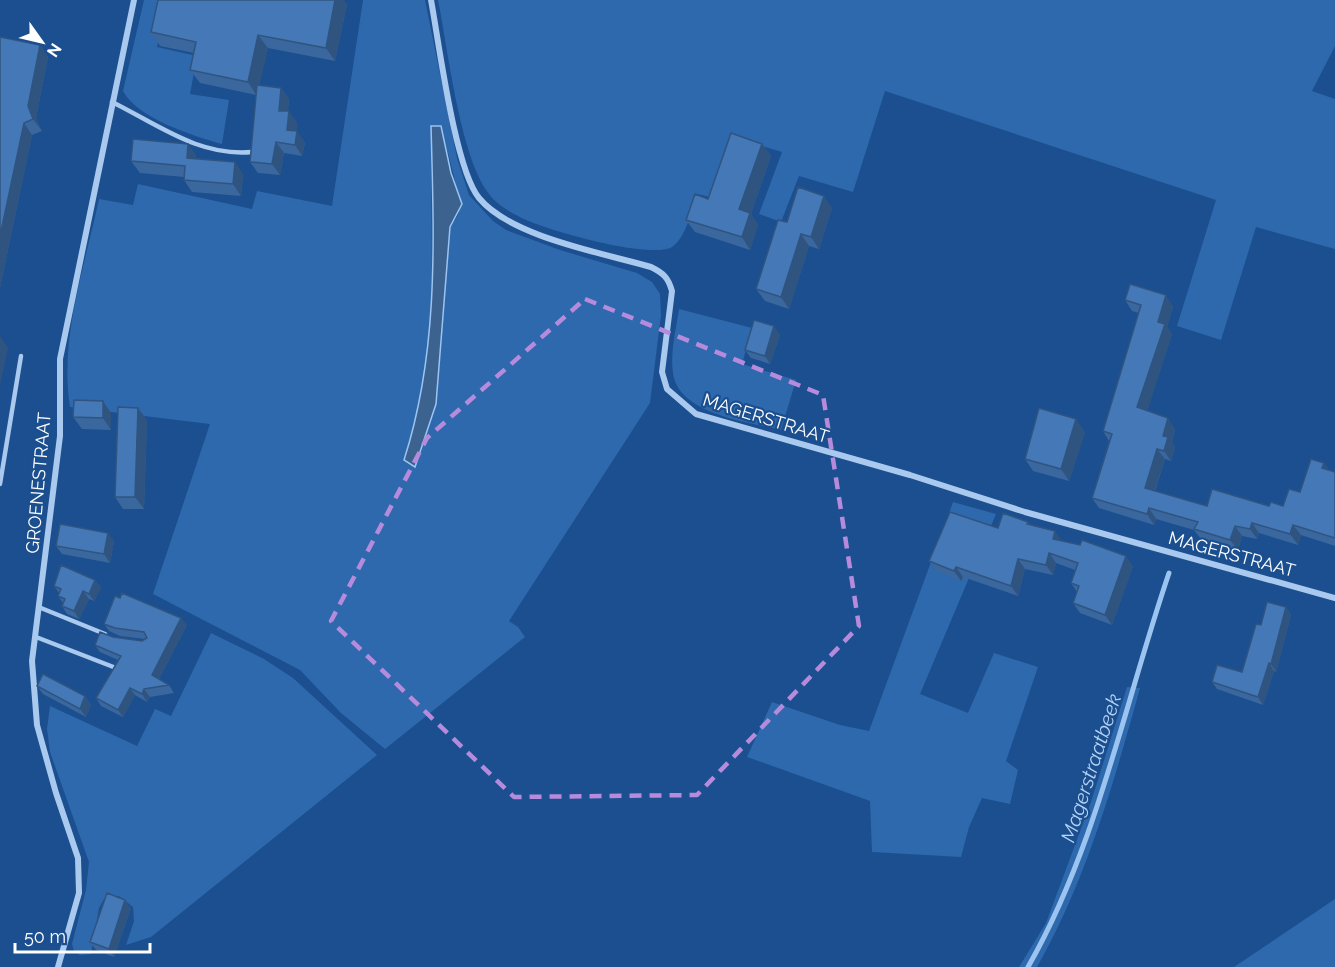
<svg xmlns="http://www.w3.org/2000/svg" width="1335" height="967" font-family="Raleway,sans-serif">
	<style>
		.green { fill: #2e69ad; fill-rule: evenodd }
		.water { fill: #3c6290; stroke: #9cc4f0; stroke-width: 1.5 }
		.lines { fill: none; stroke-linecap: round; stroke-linejoin: round }
		.stream { stroke: #9cc4f0; stroke-width: 5 }
		.lane { stroke: #a9c9ee; stroke-width: 4.5 }
		.street { stroke: #a9c9ee; stroke-width: 6 }
		.wall { fill: #3a679d }
		.shaded-wall { fill: #305480 }
		.building { fill: #4478b7; stroke: #305480; stroke-width: 1.5 }
		.marked { fill: none; stroke: #b68bdc; stroke-width: 4.5; stroke-dasharray: 12 8; stroke-linejoin: round }
		.labels { text-anchor: middle; dominant-baseline: central; stroke-width: 4.5; stroke-linejoin: round; paint-order: stroke }
		.street-label { font-size: 18px; fill: #fff; stroke: #1b4f8f }
		.water-label { font-size: 20px; font-style: italic; fill: #b5d3f5; stroke: #1b4f8f }
	</style>
	<rect width="100%" height="100%" fill="#1b4f8f"/>
	<!-- green -->
	<path class="green" d="M144,0H167L157,47L197,56L190,94L229,100L222,144C193,136 137,118 123,91Z
		M363,0H425L457,158L469,195L493,221L506,230L560,250L637,273L652,282L660,294L661,315L650,403L509,621L518,627L525,637L385,749L341,713L300,670L153,594L210,424L70,407C59,338 85,266 99,199L133,205L138,184L252,209L257,191L332,206ZM440,126C445,142 463,202 458,215C456,219 452,223 450,227L436,404L415,466L416,422L427,363L432,291L431,127Z
		M438,0H1335V46L1312,91L1335,99V249L1256,227L1221,340L1177,326L1216,200L885,91L853,192L799,176L781,222L759,214L782,152L742,140L717,199L698,194C692,209 686,238 672,247C651,260 540,229 518,216C508,211 495,203 489,194C460,157 448,49 438,0Z
		M679,309L752,328L742,364L796,380L781,430C748,422 678,414 673,373C670,352 676,330 679,309Z
		M953,502L996,514L920,694L968,713L994,653L1038,667L1006,761L1018,770L1010,804L982,798L969,827L961,857L872,852L870,801L747,757L772,702L840,725L869,731Z
		M211,633L264,659L293,678L377,755L151,937L126,945L134,921L133,907L119,896L104,899L99,908L91,954L80,955L74,951L72,944L86,890L89,862L50,752L47,729L50,706L137,746L155,709L171,716Z
		M1127,687L1140,688C1114,782 1086,881 1037,967H1019L1046,923L1091,802Z
		M1335,899V967H1234Z"/>
	<!-- water -->
	<path class="water" d="M431,126H441L451,173L462,204L450,227L436,404L415,467L404,460C439,351 434,240 431,126Z"/>
	<g class="lines">
		<!-- stream -->
		<path class="stream" d="M1028,967C1097,846 1124,705 1169,573"/>
		<!-- lane -->
		<path class="lane" d="M112,102C157,124 199,157 252,152
			M0,484L21,356
			M41,608L105,634
			M36,637L116,668"/>
		<!-- street -->
		<path class="street" d="M431,0C439,43 455,169 479,198C511,237 603,253 651,267C663,273 668,277 672,291L662,372L667,389L696,414L910,475L1025,512L1335,598
			M58,967L79,893L78,858L56,793L37,725L32,661L60,436V359L134,0"/>
	</g>
	<!-- wall -->
	<path class="wall" d="M347,4L335,61L268,48L259,85L281,88L289,99L288,111L297,123L296,131L305,143L302,156L284,153L280,175L258,173L250,162L256,95L200,83L190,70L194,53L160,46L151,32Z
		M0,37L40,45L48,57L36,118L42,131L32,135L0,288Z
		M188,144L196,156V158L243,174L241,196L192,192L184,180V177L140,173L131,161Z
		M762,144L771,156L751,214L758,225L750,250L695,232L686,220L708,199Z
		M832,208L819,249L809,246L789,309L765,301L756,289L787,222Z
		M1125,300L1173,306L1167,327L1172,334L1147,411L1175,429L1172,442L1175,448L1171,461L1165,459L1155,491L1207,506H1283L1300,492L1324,463L1329,470L1335,472V546L1301,535L1298,545L1259,533L1257,539L1242,536L1238,550L1201,539L1194,530L1156,519L1154,525L1099,508L1092,498L1109,441L1103,431L1139,313L1132,311Z
		M780,335L770,364L751,358L745,350Z
		M111,413V430L82,429L73,417Z
		M147,420L144,509H123L115,497Z
		M1085,432L1069,481L1033,471L1025,459Z
		M1028,522L1030,525L1062,541L1133,566L1112,625L1080,613L1073,603L1077,592L1071,583L1075,570L1056,563L1053,575L1025,569L1018,596L963,577L961,581L936,571L929,561L998,528Z
		M114,541L110,563L62,554L56,546Z
		M95,580L101,588L94,601L89,599L79,619L67,614L62,606L63,603L58,596L59,593L54,586Z
		M1286,607L1291,615L1276,672L1274,671L1263,705L1217,689L1212,682L1242,672L1261,625Z
		M104,624L187,625L159,679L169,685L174,693L150,697L147,702L135,695L123,717L101,706L96,698L118,660L100,652L95,645L113,637L142,641L145,639L120,636L109,631Z
		M37,686L85,696L91,705L86,717L43,694Z
		M131,908L114,957L96,950L90,942Z"/>
	<!-- shaded-wall -->
	<path class="shaded-wall" d="M335,0H344L347,4L335,61L326,48Z
		M258,35L268,48L257,96L248,82Z
		M40,45L48,57L36,118L42,131L33,119L28,106Z
		M281,88L289,99L287,122L279,111Z
		M289,111L297,123L296,138L297,131L305,143L302,156L295,145L287,130Z
		M24,123L32,135L0,288V236Z
		M276,142L284,153L280,175L272,164Z
		M188,144L196,156L195,170L187,158Z
		M762,144L771,156L751,214L758,225L750,250L742,237L739,209Z
		M235,162L243,174L241,196L233,184Z
		M824,196L832,208L819,249L811,237Z
		M801,234L809,246L789,309L781,297Z
		M1166,295L1173,306L1167,327L1172,334L1145,418L1137,407L1158,322Z
		M774,326L780,335L770,364L765,356Z
		M0,336L8,348L0,386Z
		M103,401L111,413V430L103,418Z
		M138,408L147,420L144,509L135,497Z
		M1168,418L1175,429L1172,442L1175,448L1171,461L1164,451L1163,436Z
		M1076,419L1085,432L1069,481L1061,469Z
		M1157,449L1165,459L1152,498L1145,488Z
		M1324,463L1331,473L1322,468Z
		M1149,508L1156,519L1154,525L1147,514Z
		M1252,523L1259,533L1257,539L1250,529Z
		M1293,525L1301,535L1298,545L1290,534Z
		M1235,526L1242,536L1238,550L1230,540Z
		M1055,531L1062,541L1053,539Z
		M108,533L114,541L110,563L104,554Z
		M1049,553L1056,563L1053,575L1046,565Z
		M1126,556L1133,566L1112,625L1105,615Z
		M1018,559L1025,569L1018,596L1011,586Z
		M956,567L963,577L961,581L954,571Z
		M95,580L101,588L94,601L89,594Z
		M83,591L89,599L79,619L74,611Z
		M1286,607L1291,615L1276,672L1271,664Z
		M181,618L187,625L157,683L152,675Z
		M1269,663L1274,671L1263,705L1258,697Z
		M130,688L135,695L123,717L118,710Z
		M144,689L150,697L147,702L142,694Z
		M85,696L91,705L86,717L80,709Z
		M125,900L131,908L114,957L109,949Z"/>
	<!-- building -->
	<path class="building" d="M158,0H335L326,48L258,35L248,82L190,70L196,42L151,32Z
		M0,37L40,45L28,106L33,119L24,123L0,236Z
		M257,85L281,88L279,111H289L287,130L297,131L295,145L276,142L272,164L250,162Z
		M731,133L762,144L739,209L750,213L742,237L686,220L695,194L708,199Z
		M133,139L188,144L187,158L235,162L233,184L184,180L185,166L131,161Z
		M798,187L824,196L811,237L801,234L781,297L756,289L778,220L787,222Z
		M1130,284L1166,295L1158,322L1165,324L1137,407L1168,418L1163,436L1168,437L1164,451L1157,449L1145,488L1207,506L1212,489L1269,506L1271,502L1283,506L1289,489L1300,492L1311,459L1324,463L1322,468L1335,472V538L1293,525L1290,534L1252,523L1250,529L1235,526L1230,540L1194,529L1198,522L1149,508L1147,514L1092,498L1112,434L1103,431L1141,305L1125,300Z
		M754,320L774,326L765,356L745,350Z
		M74,400L103,401V418L73,417Z
		M118,407L138,408L135,497H115Z
		M1039,408L1076,419L1061,469L1025,459Z
		M950,512L998,528L1003,513L1028,522L1027,524L1055,531L1053,539L1080,545L1082,540L1126,556L1105,615L1073,603L1079,586L1071,583L1078,563L1049,553L1046,565L1018,559L1011,586L956,567L954,571L929,561Z
		M60,524L108,533L104,554L56,546Z
		M61,565L95,580L89,594L83,591L74,611L62,606L65,599L58,596L61,589L54,586Z
		M122,593L181,618L152,675L169,685L144,689L142,694L130,688L118,710L96,698L121,656L95,645L100,632L113,637L142,641L147,638L144,632L115,628L104,624L115,596L120,598Z
		M1267,602L1286,607L1271,664L1269,663L1258,697L1212,682L1217,665L1242,672L1256,624L1261,625Z
		M43,674L85,696L80,709L37,686Z
		M107,893L125,900L109,949L90,942Z"/>
	<!-- marked area -->
	<path class="marked" d="M585,299L823,395L859,626L697,795L514,797L331,621L427,438Z"/>
	<g class="labels">
		<!-- street labels -->
		<g class="street-label">
			<text transform="translate(766 418) rotate(17)">MAGERSTRAAT</text>
			<text transform="translate(38 483) rotate(-85)">GROENESTRAAT</text>
			<text transform="translate(1232 554) rotate(15)">MAGERSTRAAT</text>
		</g>
		<!-- water labels -->
		<g class="water-label">
			<text transform="translate(1091 768) rotate(-72)">Magerstraatbeek</text>
		</g>
	</g>
	<!-- north arrow -->
	<g transform="translate(42 42) rotate(124)" stroke="#1b4f8f" stroke-width="4.5" paint-order="stroke">
	<path d="M0-4.5L10 22L0 15L-10 22Z" fill="#ffffff"/>
	<text y="-9" font-size="16" font-weight="bold" text-anchor="middle" fill="#ffffff">N</text>
	</g>
	<!-- scale -->
	<path d="M15 943v9h135v-9" fill="none" stroke="#ffffff" stroke-width="3"/>
	<text x="24" y="943" font-size="18" fill="#ffffff" stroke="#1b4f8f" stroke-width="4.5" paint-order="stroke">50 m</text>
</svg>
